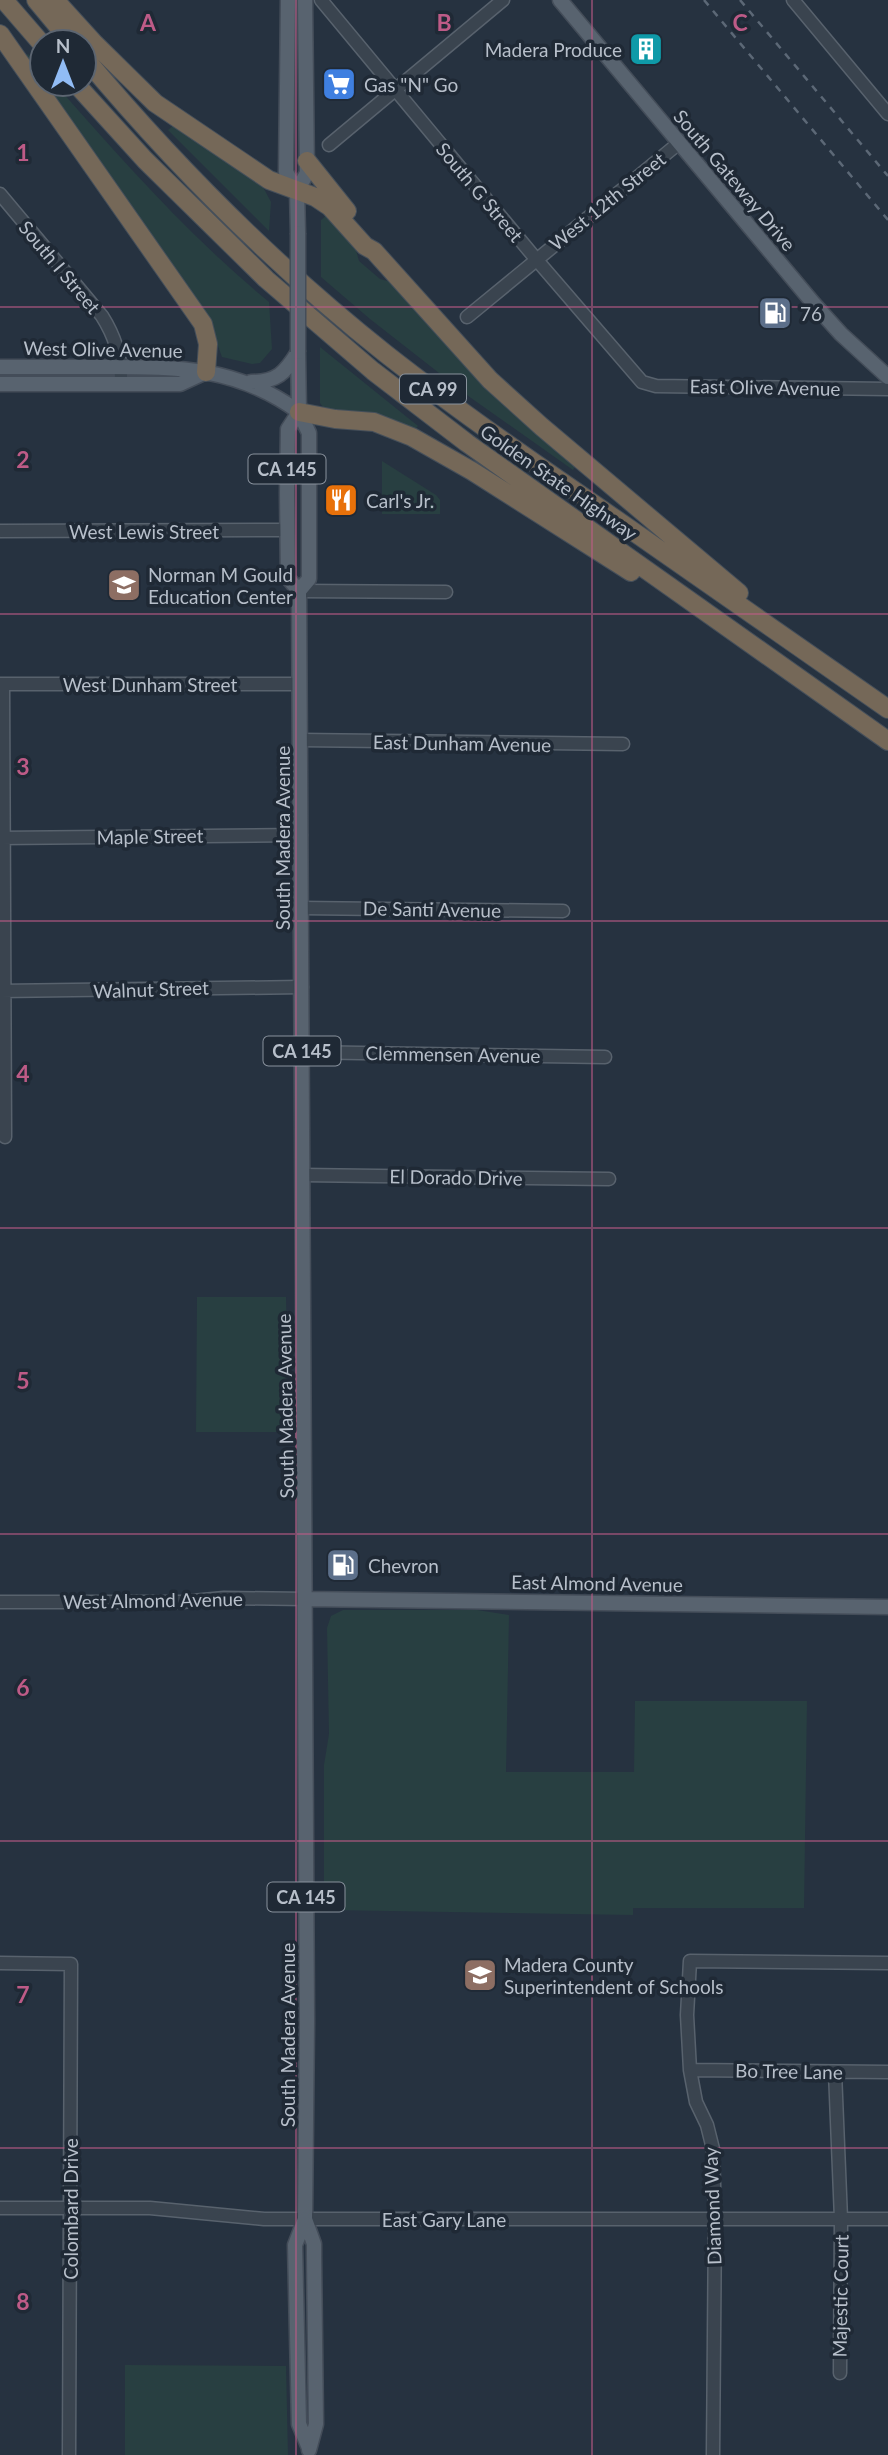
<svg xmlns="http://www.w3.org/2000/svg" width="888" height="2455" font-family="Lato,sans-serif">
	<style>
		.green { fill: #283f41 }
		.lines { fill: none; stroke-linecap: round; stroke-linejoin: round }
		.minor-casing { stroke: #58626d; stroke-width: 15 }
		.major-casing { stroke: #444d59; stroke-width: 17 }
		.highway-casing { stroke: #454f5a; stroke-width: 20 }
		.minor { stroke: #3a444f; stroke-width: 12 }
		.major { stroke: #58636f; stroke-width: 14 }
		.highway { stroke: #756858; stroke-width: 18 }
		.rail { stroke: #5c6876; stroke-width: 2.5; stroke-dasharray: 7 7; stroke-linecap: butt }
		.major-bridge-casing { stroke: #444d59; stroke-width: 17; stroke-linecap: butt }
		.major-bridge { stroke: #58636f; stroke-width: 14 }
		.grid { fill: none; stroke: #be5b87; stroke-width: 2; stroke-opacity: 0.55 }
		.labels { text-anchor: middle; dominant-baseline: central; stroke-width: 7; stroke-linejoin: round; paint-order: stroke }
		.shield { fill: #1f2935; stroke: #89929d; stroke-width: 2 }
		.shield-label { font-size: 18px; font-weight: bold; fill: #b7bfca }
		.poi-label { font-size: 19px; fill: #b7bfca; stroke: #1f2935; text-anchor: start }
		.street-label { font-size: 19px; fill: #b7bfca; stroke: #1f2935 }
		.grid-label { font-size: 23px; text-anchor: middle; font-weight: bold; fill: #be5b87; stroke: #1f2935; stroke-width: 7; stroke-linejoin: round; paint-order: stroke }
	</style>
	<rect width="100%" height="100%" fill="#263240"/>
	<!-- green -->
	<path class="green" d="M28,54L42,70V84H55C122,160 190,237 269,302L272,349L260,363L252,364L222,357L214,335L156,251L149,232L137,214L127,208L22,59Z
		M174,125L263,187L271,202L269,231L168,130Z
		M327,215L356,250L359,261L380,279L391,282L576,464L573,470L471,398L370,319L321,277V220Z
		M320,347L418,426L413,432L326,411L320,403Z
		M382,461L436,495L440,500V514H382Z
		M197,1297H286L289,1432H196Z
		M343,1610H477L509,1615L506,1772H634L635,1701H807L804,1908H633V1915L329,1910L324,1888V1765L329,1734L327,1628L331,1616Z
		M125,2365L286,2366L288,2455H125Z"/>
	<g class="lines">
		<!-- minor casing -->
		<g class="minor-casing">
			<path id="minor" d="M321,0L536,259L642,382L656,386L888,389
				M793,0L888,114
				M329,145L503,0
				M0,194L102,316C114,335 121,354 121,377
				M467,317L679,143
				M0,531L287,530
				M299,591L446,592
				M0,684H300
				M3,684L5,1137
				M300,740L623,744
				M0,838L301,835
				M301,908L563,911
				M0,991L302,987
				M302,1052L605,1057
				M302,1175L609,1179
				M0,1602H182L224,1598L306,1599
				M0,1963L71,1964L69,2455
				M690,2070L888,2072
				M835,2072L841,2219L840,2373
				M0,2208H150L264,2219H888
				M713,2455L715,2219L713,2149L707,2125L696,2102L690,2070L687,2015L690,1961L888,1963"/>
		</g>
		<!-- major casing -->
		<g class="major-casing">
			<path id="major" d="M288,0L286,172L297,191L298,233
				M560,0L814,304L841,334L888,377
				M297,191L307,173L305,0
				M298,352L299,412L309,433V579L299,591L307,2021L305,2219L295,2245L299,2424L309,2448
				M0,367C34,367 69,367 103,367C177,367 236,366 299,412
				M251,382C277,382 285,373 298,352
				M0,384H180L206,372
				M299,412L288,429L287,493L288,578L299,591
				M306,1599L888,1607
				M305,2219L314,2244V2256L316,2424L309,2450"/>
		</g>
		<!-- highway casing -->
		<g class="highway-casing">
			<path id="highway" d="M4,0L42,44
				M36,0L71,42
				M55,0L95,44L155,103L269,180L315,197L330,207L365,246L374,251L490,380L542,427L739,593
				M0,34L203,324L208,344L206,372
				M84,57C175,166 275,266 386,354C460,412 537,465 614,518C705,582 797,645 888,709
				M76,84L145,160L266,279L373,371L467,443L888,741
				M307,161L347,211
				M299,412L335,419L374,422L412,437L472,471L631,572"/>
		</g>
		<!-- minor -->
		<use href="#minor" class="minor"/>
		<!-- major -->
		<use href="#major" class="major"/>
		<!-- highway -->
		<use href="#highway" class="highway"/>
		<!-- rail -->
		<path class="rail" d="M704,0L888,220
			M740,0L888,176"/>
		<!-- major-bridge casing -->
		<g class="major-bridge-casing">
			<path id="major-bridge" d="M298,352V233"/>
		</g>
		<!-- major-bridge -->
		<use href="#major-bridge" class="major-bridge"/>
	</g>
	<!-- grid -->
	<path class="grid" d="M296,0V2455M592,0V2455M0,307H888M0,614H888M0,921H888M0,1228H888M0,1534H888M0,1841H888M0,2148H888"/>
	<!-- icons -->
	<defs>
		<g id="building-square" transform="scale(1.75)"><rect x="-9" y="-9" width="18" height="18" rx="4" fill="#0f9aa8" stroke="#1f2935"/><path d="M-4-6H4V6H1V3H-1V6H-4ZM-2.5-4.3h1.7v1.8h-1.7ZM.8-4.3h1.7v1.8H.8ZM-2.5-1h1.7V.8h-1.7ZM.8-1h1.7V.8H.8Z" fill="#fff"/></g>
		<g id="supermarket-square" transform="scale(1.75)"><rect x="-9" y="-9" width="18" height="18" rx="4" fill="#3f7fe0" stroke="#1f2935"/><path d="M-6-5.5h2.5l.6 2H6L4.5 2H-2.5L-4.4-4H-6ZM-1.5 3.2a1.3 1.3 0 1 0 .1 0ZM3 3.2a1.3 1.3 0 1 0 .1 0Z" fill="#fff"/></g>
		<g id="fuel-square" transform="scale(1.75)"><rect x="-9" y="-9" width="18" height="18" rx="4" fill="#5c6f8a" stroke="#1f2935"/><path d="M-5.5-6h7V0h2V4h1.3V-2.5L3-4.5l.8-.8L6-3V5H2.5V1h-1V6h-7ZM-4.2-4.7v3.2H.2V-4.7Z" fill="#fff"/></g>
		<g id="restaurant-square" transform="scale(1.75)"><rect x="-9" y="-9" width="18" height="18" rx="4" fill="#e8710a" stroke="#1f2935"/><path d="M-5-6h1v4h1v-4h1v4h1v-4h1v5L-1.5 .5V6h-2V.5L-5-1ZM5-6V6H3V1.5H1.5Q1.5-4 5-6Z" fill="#fff"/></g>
		<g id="school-square" transform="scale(1.75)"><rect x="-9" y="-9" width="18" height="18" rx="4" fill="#8d6e63" stroke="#1f2935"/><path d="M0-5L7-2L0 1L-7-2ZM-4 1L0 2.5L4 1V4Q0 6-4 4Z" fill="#fff"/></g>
	</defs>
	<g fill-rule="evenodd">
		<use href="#building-square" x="646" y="49"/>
		<use href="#supermarket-square" x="339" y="84"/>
		<use href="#fuel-square" x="775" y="313"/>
		<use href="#restaurant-square" x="341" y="500"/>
		<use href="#school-square" x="124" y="585"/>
		<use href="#fuel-square" x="343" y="1565"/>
		<use href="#school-square" x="480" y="1975"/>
	</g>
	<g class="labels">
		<!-- shield labels -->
		<g class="shield">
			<rect x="400" y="374.5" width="66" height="29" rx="5"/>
			<rect x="248.5" y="454.5" width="77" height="29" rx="5"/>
			<rect x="263.5" y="1036.5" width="77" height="29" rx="5"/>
			<rect x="267.5" y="1882.5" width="77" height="29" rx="5"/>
		</g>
		<g class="shield-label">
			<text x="433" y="389">CA 99</text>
			<text x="287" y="469">CA 145</text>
			<text x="302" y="1051">CA 145</text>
			<text x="306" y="1897">CA 145</text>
		</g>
		<!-- poi labels -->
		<g class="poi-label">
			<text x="622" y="49" text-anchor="end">Madera Produce</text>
			<text x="364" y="84">Gas "N" Go</text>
			<text x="800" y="313">76</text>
			<text x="366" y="500">Carl's Jr.</text>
			<text x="148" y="574">Norman M Gould<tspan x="148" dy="22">Education Center</tspan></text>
			<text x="368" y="1565">Chevron</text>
			<text x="504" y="1964">Madera County<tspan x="504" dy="22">Superintendent of Schools</tspan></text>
		</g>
		<!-- street labels -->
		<g class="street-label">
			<text transform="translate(735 180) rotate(50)">South Gateway Drive</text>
			<text transform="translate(480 192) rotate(50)">South G Street</text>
			<text transform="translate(607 201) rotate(-39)">West 12th Street</text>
			<text transform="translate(60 267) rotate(50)">South I Street</text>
			<text transform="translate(103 349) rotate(1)">West Olive Avenue</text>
			<text transform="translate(765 387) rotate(1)">East Olive Avenue</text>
			<text transform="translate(559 482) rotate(35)">Golden State Highway</text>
			<text x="144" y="531">West Lewis Street</text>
			<text x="150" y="684">West Dunham Street</text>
			<text transform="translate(462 743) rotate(1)">East Dunham Avenue</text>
			<text transform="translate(150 836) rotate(-1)">Maple Street</text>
			<text transform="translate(282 838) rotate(-90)">South Madera Avenue</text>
			<text transform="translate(432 909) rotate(1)">De Santi Avenue</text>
			<text transform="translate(151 989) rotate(-2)">Walnut Street</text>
			<text transform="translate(453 1054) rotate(1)">Clemmensen Avenue</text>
			<text transform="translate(456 1177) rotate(1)">El Dorado Drive</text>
			<text transform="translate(285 1406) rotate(-91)">South Madera Avenue</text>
			<text transform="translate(597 1583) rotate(1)">East Almond Avenue</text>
			<text transform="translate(153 1600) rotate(-1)">West Almond Avenue</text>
			<text transform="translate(287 2035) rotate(-90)">South Madera Avenue</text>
			<text transform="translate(789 2071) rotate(1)">Bo Tree Lane</text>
			<text transform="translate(712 2206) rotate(-92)">Diamond Way</text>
			<text transform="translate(70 2209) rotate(-90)">Colombard Drive</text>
			<text x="444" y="2219">East Gary Lane</text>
			<text transform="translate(840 2296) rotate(-89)">Majestic Court</text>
		</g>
	</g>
	<g class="grid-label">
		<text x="148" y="31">A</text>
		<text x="444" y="31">B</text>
		<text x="740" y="31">C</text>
		<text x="23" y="161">1</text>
		<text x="23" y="468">2</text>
		<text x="23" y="775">3</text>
		<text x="23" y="1082">4</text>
		<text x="23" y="1389">5</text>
		<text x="23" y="1696">6</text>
		<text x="23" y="2003">7</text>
		<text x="23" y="2310">8</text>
	</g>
	<!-- north arrow -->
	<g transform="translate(63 63)"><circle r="33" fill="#1f2935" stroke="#5c6571" stroke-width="2"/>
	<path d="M0-5L12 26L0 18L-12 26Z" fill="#91bcf5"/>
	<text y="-10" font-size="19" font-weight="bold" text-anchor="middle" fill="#b7bfca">N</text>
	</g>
</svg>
